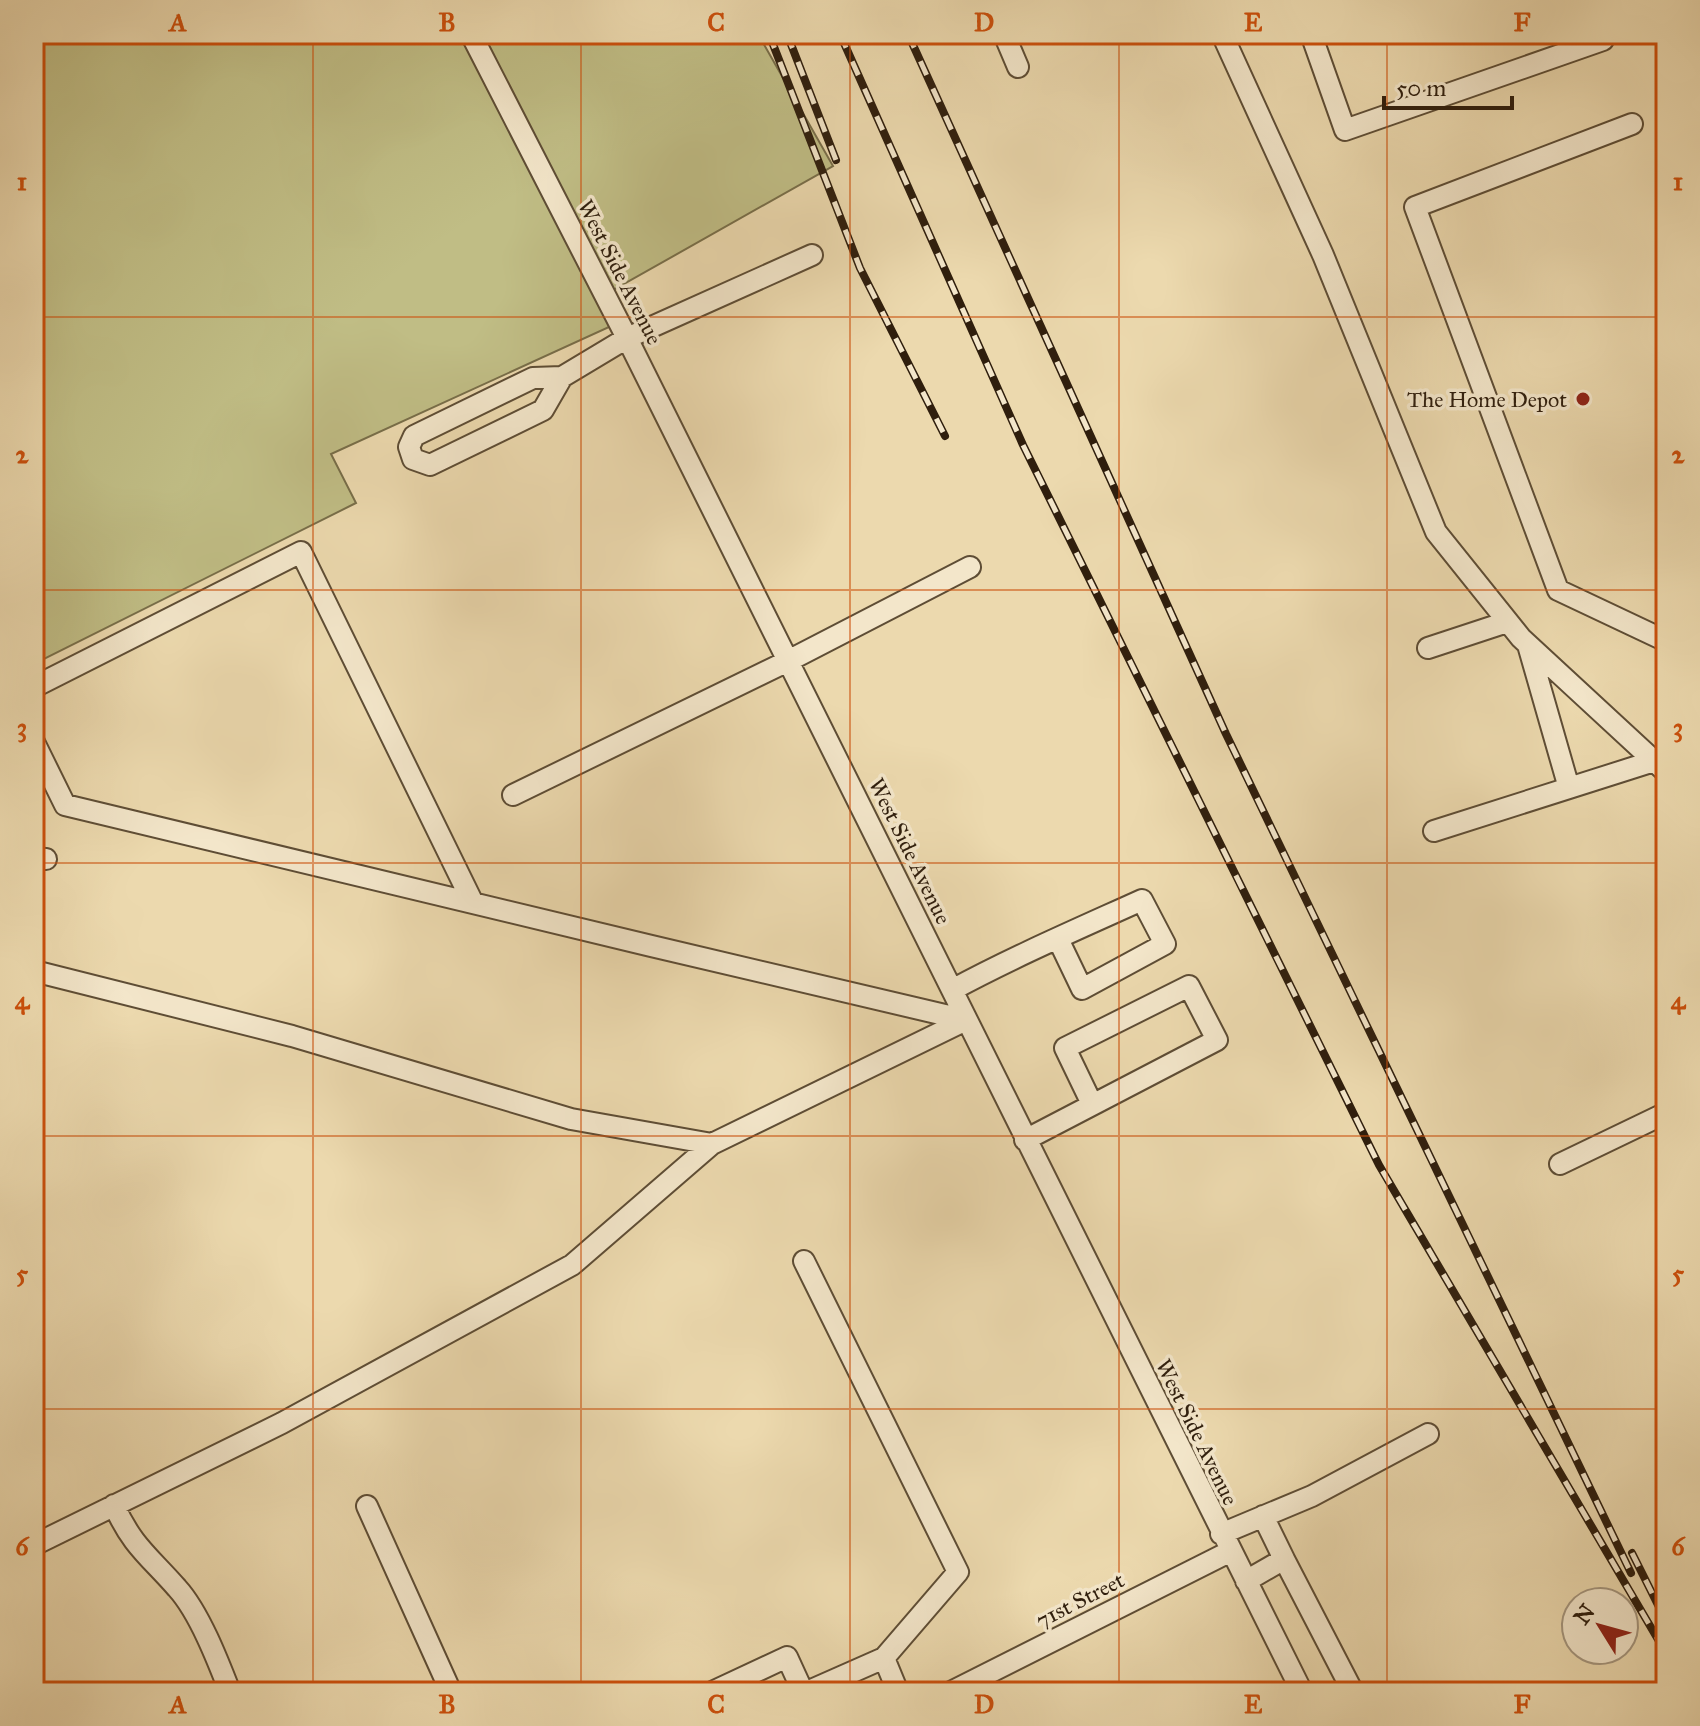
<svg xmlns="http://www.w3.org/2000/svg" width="1700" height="1726" font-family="'IM FELL Great Primer',serif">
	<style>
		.green { fill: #c0bd85; stroke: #786e49; stroke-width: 2 }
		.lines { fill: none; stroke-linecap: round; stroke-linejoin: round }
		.minor-casing { stroke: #5e4d35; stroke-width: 24 }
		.minor { stroke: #f3e6ca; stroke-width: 20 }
		.rail-casing { stroke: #2f1e0d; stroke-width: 8 }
		.rail { stroke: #f3e6ca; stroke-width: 5; stroke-dasharray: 15; stroke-linecap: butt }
		.grid { fill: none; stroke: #cc500c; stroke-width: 2; stroke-opacity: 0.55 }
		.poi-dot { fill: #8f2418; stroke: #f3e6ca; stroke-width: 3 }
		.labels { text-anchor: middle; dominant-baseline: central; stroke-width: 7; stroke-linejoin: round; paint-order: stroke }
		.street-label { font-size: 22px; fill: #2f1e0d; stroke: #f3e6ca }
		.poi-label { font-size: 22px; fill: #2f1e0d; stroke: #f3e6ca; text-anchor: end }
		.neatline { fill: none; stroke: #cc500c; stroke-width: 3 }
		.grid-label { font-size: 26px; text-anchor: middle; font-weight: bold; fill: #cc500c }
	</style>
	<rect width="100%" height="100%" fill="#ecd9ae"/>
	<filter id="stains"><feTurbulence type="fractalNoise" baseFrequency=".0025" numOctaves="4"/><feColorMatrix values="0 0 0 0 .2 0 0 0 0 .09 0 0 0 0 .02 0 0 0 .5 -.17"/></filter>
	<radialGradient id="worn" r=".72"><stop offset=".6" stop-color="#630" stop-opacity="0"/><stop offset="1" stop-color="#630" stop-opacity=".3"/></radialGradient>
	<!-- green -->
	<path class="green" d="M39,34H758L833,166L608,293L620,322L331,454L356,503L34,664V37Z"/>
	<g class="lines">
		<!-- minor casing -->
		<g class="minor-casing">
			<path id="minor" d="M471,34L627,338L1302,1692
				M1004,34L1018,67
				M1222,34L1323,255L1436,532L1521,638L1666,772
				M1311,34L1345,130L1603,40
				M1632,124L1415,207L1558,590L1666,641
				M562,377L543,410L430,465L413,459L409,447L414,436L533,378L562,377L627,338L812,255
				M1528,645L1569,788
				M1428,648L1507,622
				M34,687L301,552L472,901
				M34,742L65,805C366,876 665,951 966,1020
				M513,795L788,661L970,567
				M1434,831L1654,761
				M34,858L46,859
				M34,971L292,1036L571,1119L712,1144
				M952,990C1013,957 1078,929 1142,900L1165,944L1082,989L1058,939
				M1025,1140L1217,1040L1189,986L1065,1048L1092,1104
				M1560,1164L1666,1113
				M804,1261L958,1572L884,1658L807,1692
				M114,1505C132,1546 150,1557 177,1588C199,1612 218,1661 230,1692
				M367,1506L451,1692
				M1263,1516L1284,1559
				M1221,1534L1312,1496L1428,1434
				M34,1545L282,1423L572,1265L712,1144L966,1020
				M1246,1581L1284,1559L1353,1692
				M884,1658L898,1692
				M712,1692L787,1657L803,1692
				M951,1692L1231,1551"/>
		</g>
		<!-- minor -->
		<use href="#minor" class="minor"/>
		<!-- rail casing -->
		<g class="rail-casing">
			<path id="rail" d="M769,34L860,268L945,436
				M787,34L836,160
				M840,34L1023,445L1379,1165L1666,1653
				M908,34L1226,734L1631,1573
				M1632,1553L1666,1621"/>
		</g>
		<!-- rail -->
		<use href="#rail" class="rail"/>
	</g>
	<!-- grid -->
	<path class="grid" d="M313,34V1692M581,34V1692M850,34V1692M1119,34V1692M1387,34V1692M34,317H1666M34,590H1666M34,863H1666M34,1136H1666M34,1409H1666"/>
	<!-- markers -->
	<circle class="poi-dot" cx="1583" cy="399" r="8"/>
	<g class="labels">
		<!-- street labels -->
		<g class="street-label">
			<text transform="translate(620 272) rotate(63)">West Side Avenue</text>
			<text transform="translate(910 851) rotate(64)">West Side Avenue</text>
			<text transform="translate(1197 1432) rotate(64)">West Side Avenue</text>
			<text transform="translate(1080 1600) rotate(-27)">71st Street</text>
		</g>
		<!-- poi labels -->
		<g class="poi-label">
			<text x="1567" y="399">The Home Depot</text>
		</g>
	</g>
	<!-- margin -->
	<rect width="1700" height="1726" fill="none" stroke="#ecd9ae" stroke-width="88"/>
	<!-- north arrow -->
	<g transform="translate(1600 1626) rotate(307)"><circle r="38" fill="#f3e6ca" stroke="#a5967e" stroke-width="2"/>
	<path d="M0-6L14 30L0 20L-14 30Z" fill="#8f2418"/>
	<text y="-12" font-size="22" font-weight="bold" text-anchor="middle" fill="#2f1e0d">N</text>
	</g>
	<!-- scale -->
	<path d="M1384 96v12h128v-12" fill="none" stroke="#2f1e0d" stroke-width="4"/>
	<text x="1396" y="96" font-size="24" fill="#2f1e0d" stroke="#f3e6ca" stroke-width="6" paint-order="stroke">50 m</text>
	<rect x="44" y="44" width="1612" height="1638" class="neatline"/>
	<g class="grid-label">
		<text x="178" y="31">A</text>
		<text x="447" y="31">B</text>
		<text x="716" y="31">C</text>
		<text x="984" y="31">D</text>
		<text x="1253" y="31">E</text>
		<text x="1522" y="31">F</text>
		<text x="22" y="190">1</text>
		<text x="1678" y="190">1</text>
		<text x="22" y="463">2</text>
		<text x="1678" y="463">2</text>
		<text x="22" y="736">3</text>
		<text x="1678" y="736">3</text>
		<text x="22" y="1009">4</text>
		<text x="1678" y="1009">4</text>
		<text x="22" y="1282">5</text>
		<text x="1678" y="1282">5</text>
		<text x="22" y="1555">6</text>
		<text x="1678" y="1555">6</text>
		<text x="178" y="1713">A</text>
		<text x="447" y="1713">B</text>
		<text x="716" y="1713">C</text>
		<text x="984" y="1713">D</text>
		<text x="1253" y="1713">E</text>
		<text x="1522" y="1713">F</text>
	</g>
	<rect width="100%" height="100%" filter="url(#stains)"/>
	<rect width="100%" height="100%" fill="url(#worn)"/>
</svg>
